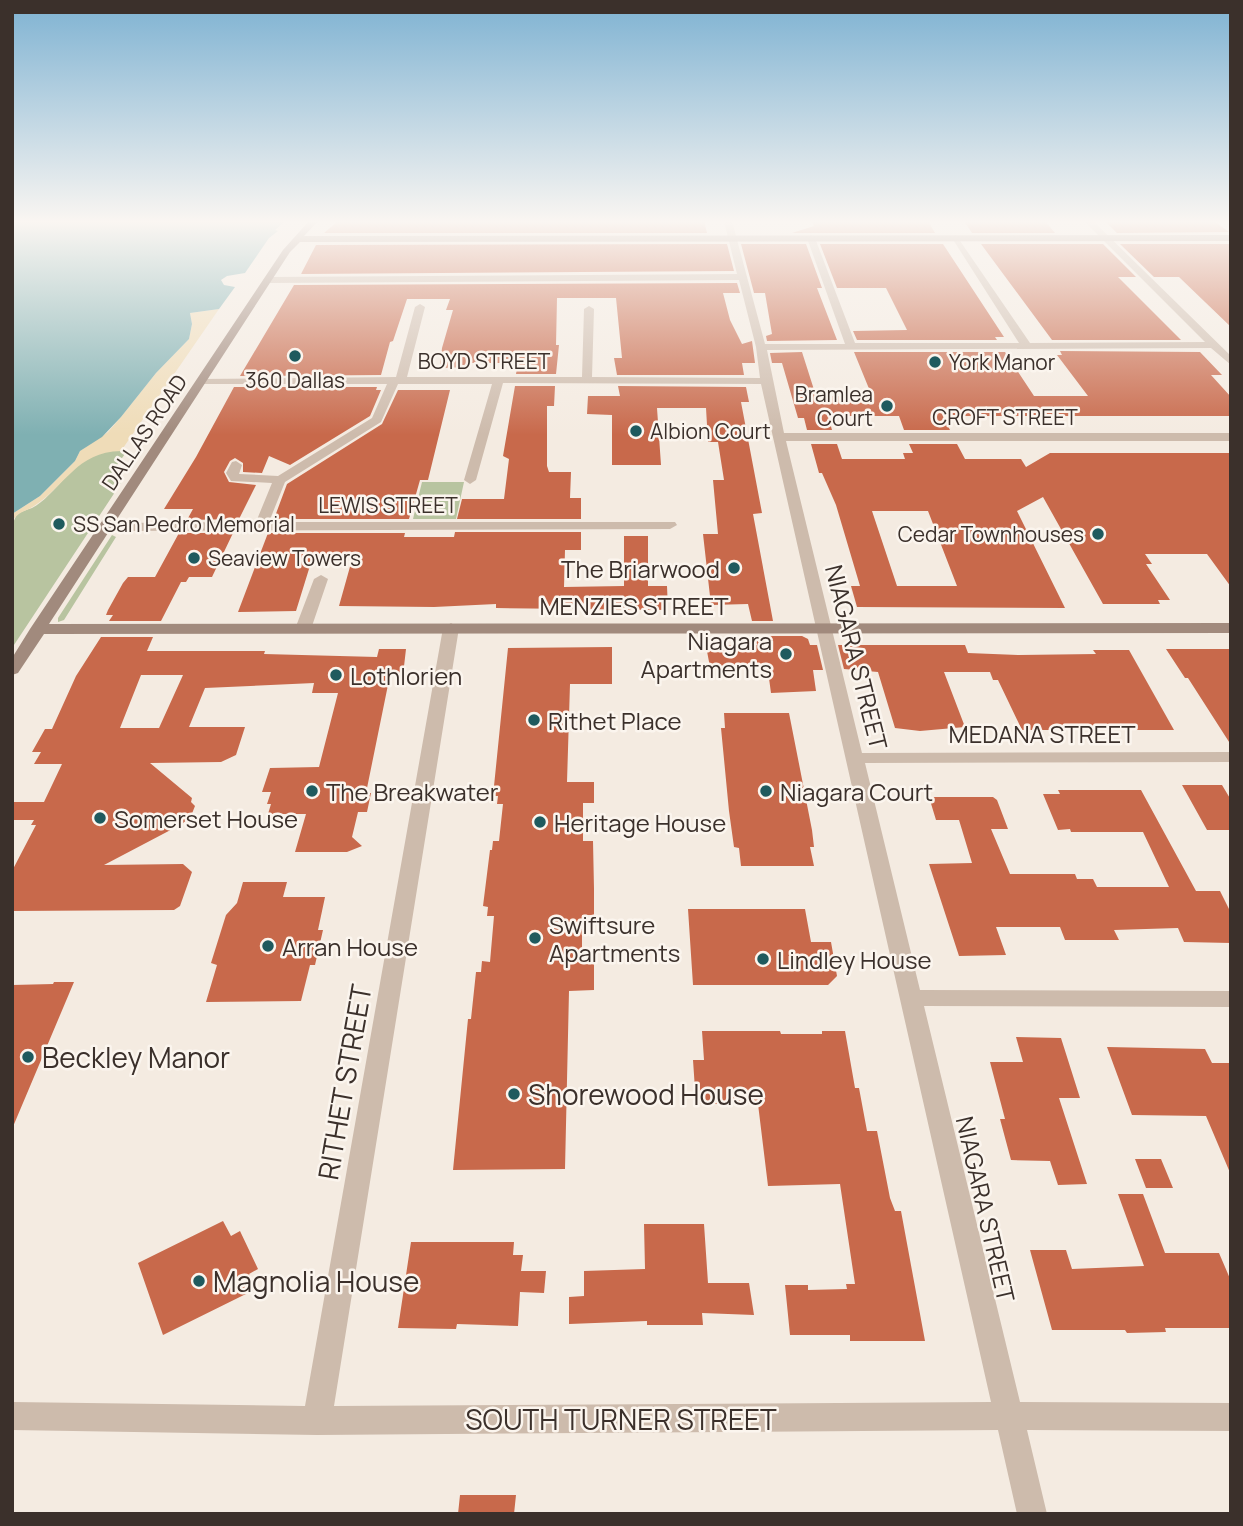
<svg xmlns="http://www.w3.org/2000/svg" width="1243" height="1526" font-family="Manrope,sans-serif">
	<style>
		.green { fill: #b8c4a0 }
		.sand { fill: #efdcb8 }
		.water { fill: #7fb0b2 }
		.building { fill: #c8694b; fill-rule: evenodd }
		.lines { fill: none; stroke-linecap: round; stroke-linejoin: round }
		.street { fill: #cdbbac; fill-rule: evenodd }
		.secondary { fill: #a18a7d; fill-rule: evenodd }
		.poi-dot { fill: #1f5a5e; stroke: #fbf5ee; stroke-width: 2.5 }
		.labels { text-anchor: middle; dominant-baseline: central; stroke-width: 5; stroke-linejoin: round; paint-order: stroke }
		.far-street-label { font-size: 21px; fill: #3b302b; stroke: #fbf5ee }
		.far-poi-label { font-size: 21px; fill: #3b302b; stroke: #fbf5ee; text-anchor: start }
		.poi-label { font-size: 24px; fill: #3b302b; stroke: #fbf5ee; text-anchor: start }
		.street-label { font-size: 24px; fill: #3b302b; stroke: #fbf5ee }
		.near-poi-label { font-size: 28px; fill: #3b302b; stroke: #fbf5ee; text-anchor: start }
		.near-street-label { font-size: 28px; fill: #3b302b; stroke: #fbf5ee }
	</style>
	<rect width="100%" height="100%" fill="#f4ebe1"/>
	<!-- green -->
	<path class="green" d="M107,451H127L110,475L121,483L12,648V525L17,514C22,511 27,510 32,508C56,496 75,455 107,451Z
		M422,482H464L456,519H413Z
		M112,535L116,537L64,620L58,622V618Z"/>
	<!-- sand -->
	<path class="sand" d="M219,309L121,451C76,452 66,486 34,506C23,513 21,510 12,521V514L40,496L75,461L80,451L108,432L121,417L156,373L189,339L192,324L190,313Z"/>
	<!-- water -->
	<path class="water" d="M12,221H285L275,230L278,231L269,238L245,273L227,276L221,280L224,285L235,287L219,309L190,313L192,324L189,339L156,373L121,417L102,437L80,451L75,461L40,496L12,514Z"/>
	<!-- building -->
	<path class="building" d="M338,221H704L707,233H324Z
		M812,221H928L935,233H792L814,226Z
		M964,221H1045L1055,233H972Z
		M1105,221H1214L1229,232L1117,233Z
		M715,244H727L734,271L301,274L316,245Z
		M741,244H806L822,288H817L837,340L767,341L766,336L772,334L765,293H754Z
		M820,244H943L1004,337H995L997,340H857L853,331L907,330L886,288H837Z
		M981,244H1103L1136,277H1118L1181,340H1052Z
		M1120,244H1231V327L1179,277H1154Z
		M737,283L740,293H723L730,320L742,344L752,341L755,363H742L744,375H617L614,358H622L616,298H557L556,345H559L556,374H516L518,363H470V367L440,368L442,348L453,310H446L450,299H407L393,341L390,342L381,375L240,376L294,285Z
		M1060,351L1200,352L1222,375H1211L1231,397V416H943L950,430H904L899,416H828L832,430H807L804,418H798L782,363H772L770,353L802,352L816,396H872L854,352H1005L1034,396H1088L1057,355H1062Z
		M515,386H555L554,406H547V466L549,472H571L570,498H581V519H457L462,499H504L509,459L503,456Z
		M618,386L746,387L749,402H741L762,513L753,514L773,621H752L748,604L711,605L703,534H718L713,480H724L718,442H708L706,408H657L661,465H612V415L587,414L588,396H620Z
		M234,387H377L376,390H381L370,416L290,465L269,456L262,473L243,472V463L235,458L230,461L224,472L229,482L256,485L239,519L187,520L193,509H164L196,457Z
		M398,390H450L428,480H420L409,519H274L287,484L382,424Z
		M811,444H837L842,459H905L903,453H913L909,444H957L965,459H1021L1026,467L1050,453H1231V587L1207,554H1145L1152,564H1146L1170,600H1158L1160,604H1103L1043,497L1017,511L1065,608L857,607L851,586H860L836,505L822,473H819ZM872,511H928L957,586H897Z
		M455,532H581V550H565L564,587L624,586V536H648V586H667L668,610L496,608V604L434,607L339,606L353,556H313L296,611L238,612L268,533H405L404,537H454Z
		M179,533H233L212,577H189L186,582H181L161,621H109L113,615H106L108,610L123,583L128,577H155Z
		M755,636H802L808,639L810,645H817L823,670H813L816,691L771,693L768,671H763L762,666L710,667L706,646L757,645Z
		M101,637H153L147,651H265L264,654L377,657L379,649H406L403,675H390L366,793H371L367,812H358L352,837L362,846L347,852H295L306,814H268L271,804H267L271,792H262L270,768L319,767L338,693H312L314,683L205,688L189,727H245L236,755L221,762L150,763L192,798L191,802L195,806L191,816L182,824L104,865L183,864L192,872L180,906L174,910L12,911V871L36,825H31L34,820H12V802H44L62,764H34L41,752H32L45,729H52L76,676ZM141,675H183L159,728H120Z
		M838,645H965L968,653L1019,655L1096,654L1093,650H1129L1174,730H1022L998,680H993L990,672H944L965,727L920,731L895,728L878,672L844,669Z
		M612,647V684H570L567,782H594V803H583V841H593L594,889V915H582V961H594V990L569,991L565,1169L453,1170L468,1019H471L476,972H481L482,961L490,962L494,916H487L488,907L483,906L490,850H492L493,841H499L503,804H497L498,796H493L508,648Z
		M1166,649H1231V745L1188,678H1185Z
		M724,713H789L812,830L814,847H810L814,866H741L739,848L734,847L729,811L721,728H725Z
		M1182,785H1222L1231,800V830H1207Z
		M1058,790H1141L1196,891H1220L1231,913V943L1184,942L1178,928L1114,930L1119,940H1065L1060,927H996L1006,955L959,956L929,864L972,863L959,820H936L929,797H993L997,800L1008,829H991L1010,874H1075L1077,879H1093L1097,887H1169L1143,832H1071L1070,829L1058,830L1043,794H1060Z
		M243,882H287L283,897H325L318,930H323L315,965H310L301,1001L206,1002L217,965L211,963L226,915L237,903Z
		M688,909H805L811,942H831L837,976L828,985H693Z
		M54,982H74L12,1129V985L53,984Z
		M702,1031H780L781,1034H822V1031H845L855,1088H859L867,1131H877L890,1198L895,1211H901L925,1341H850V1335H790L785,1285H808V1290L847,1289L846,1284H855L840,1184L768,1186L758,1104H696L693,1060H704Z
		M1016,1037L1061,1038L1080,1098H1059L1087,1184L1058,1185L1050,1161L1011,1160L1000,1119H1005L990,1062H1023Z
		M1107,1047L1205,1049L1212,1063H1231V1175L1206,1116L1132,1115Z
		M1135,1159H1161L1173,1188H1146Z
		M1118,1194H1143L1165,1253H1219L1231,1281V1328H1165L1166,1332L1127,1333L1125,1330H1052L1030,1250H1066L1072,1269L1144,1266Z
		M223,1221L231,1236L240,1231L258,1269L249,1274L256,1289L163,1335L138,1263Z
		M644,1224H704L708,1283H749L754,1315L702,1313L703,1325H647V1321L569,1324V1297L584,1296V1271L645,1269Z
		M411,1242H514L513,1255H523L521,1271H546L544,1293L520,1292L518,1326L457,1324L456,1329L398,1328Z
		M460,1495H516L514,1514H458Z"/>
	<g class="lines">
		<!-- street -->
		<path class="street" d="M724,221H732L765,344H845L807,238L811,235L815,238L855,343H1019L952,238L956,235L1030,343L1205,342L1084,221H1093L1231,356V365L1211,348L767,350L784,433H1231V441H786L862,753L1231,752V762L865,763L920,990L1231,991V1007L924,1006L1020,1402L1231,1403V1431L1027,1430L1047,1514H1017L998,1430L317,1435L12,1430V1402L305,1406L443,628L451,623L459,628L334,1406L991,1402L761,384L503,383L476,480L470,484L464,480L492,384H398L381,422L285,482L269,522H675L677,525L670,529L105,531L98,527L105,523L256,522L272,483L231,481L226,473L232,462L236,461L242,465L239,474L278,476L372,418L387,384H203L199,383V379L396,377L415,307L420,304L425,307L407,377H582L584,309L589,306L594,309L592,377L760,378L756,347L739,280L268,283L263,280L268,277L737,274Z
			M321,575L328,579L311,629L308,632H298L295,629L314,579Z"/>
		<!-- secondary -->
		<path class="secondary" d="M309,221H318L304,236L1231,235V241L300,242L290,252L49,624L1231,623V633L44,634L18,673L12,675V658L30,629L283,250Z"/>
	</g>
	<!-- sky -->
	<linearGradient id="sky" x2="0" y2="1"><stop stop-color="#7eb2d2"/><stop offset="0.51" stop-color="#faf6f2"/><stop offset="1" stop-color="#faf6f2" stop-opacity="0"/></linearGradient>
	<rect width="1243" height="435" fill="url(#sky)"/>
	<!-- markers -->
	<g class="poi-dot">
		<circle cx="295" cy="356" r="7"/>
		<circle cx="935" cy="362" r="7"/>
		<circle cx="887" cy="406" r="7"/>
		<circle cx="636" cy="431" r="7"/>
		<circle cx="59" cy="524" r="7"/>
		<circle cx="1098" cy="534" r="7"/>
		<circle cx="194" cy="558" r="7"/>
		<circle cx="734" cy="568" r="7"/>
		<circle cx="786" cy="654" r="7"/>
		<circle cx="336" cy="675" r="7"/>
		<circle cx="534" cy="720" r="7"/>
		<circle cx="312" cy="791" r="7"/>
		<circle cx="766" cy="791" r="7"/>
		<circle cx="100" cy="818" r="7"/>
		<circle cx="540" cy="822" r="7"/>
		<circle cx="535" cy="938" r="7"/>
		<circle cx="268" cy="946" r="7"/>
		<circle cx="763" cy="959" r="7"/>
		<circle cx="28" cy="1057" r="7"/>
		<circle cx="514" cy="1094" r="7"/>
		<circle cx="199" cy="1281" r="7"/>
	</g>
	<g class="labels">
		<!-- far-street labels -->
		<g class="far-street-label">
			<text x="484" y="361">BOYD STREET</text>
			<text x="1005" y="417">CROFT STREET</text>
			<text transform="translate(144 432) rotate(-56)">DALLAS ROAD</text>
			<text x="388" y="505">LEWIS STREET</text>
		</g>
		<!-- far-poi labels -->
		<g class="far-poi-label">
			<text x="949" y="362">York Manor</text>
			<text x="295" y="380" text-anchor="middle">360 Dallas</text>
			<text x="873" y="394" text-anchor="end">Bramlea<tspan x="873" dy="24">Court</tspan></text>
			<text x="650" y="431">Albion Court</text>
			<text x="73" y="524">SS San Pedro Memorial</text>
			<text x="1084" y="534" text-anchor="end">Cedar Townhouses</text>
			<text x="208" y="558">Seaview Towers</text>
		</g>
		<!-- poi labels -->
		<g class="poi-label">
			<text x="720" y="568" text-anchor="end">The Briarwood</text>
			<text x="772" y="640" text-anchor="end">Niagara<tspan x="772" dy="28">Apartments</tspan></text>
			<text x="350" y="675">Lothlorien</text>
			<text x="548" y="720">Rithet Place</text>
			<text x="326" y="791">The Breakwater</text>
			<text x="780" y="791">Niagara Court</text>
			<text x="114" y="818">Somerset House</text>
			<text x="554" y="822">Heritage House</text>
			<text x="549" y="924">Swiftsure<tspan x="549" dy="28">Apartments</tspan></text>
			<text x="282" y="946">Arran House</text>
			<text x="777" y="959">Lindley House</text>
		</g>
		<!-- street labels -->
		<g class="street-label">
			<text x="634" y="605">MENZIES STREET</text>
			<text transform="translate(857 657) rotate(76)">NIAGARA STREET</text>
			<text x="1042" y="733">MEDANA STREET</text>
			<text transform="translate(986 1209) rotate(77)">NIAGARA STREET</text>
		</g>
		<!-- near-poi labels -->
		<g class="near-poi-label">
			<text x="42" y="1057">Beckley Manor</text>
			<text x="528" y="1094">Shorewood House</text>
			<text x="213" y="1281">Magnolia House</text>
		</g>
		<!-- near-street labels -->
		<g class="near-street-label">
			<text transform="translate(344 1082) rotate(-80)">RITHET STREET</text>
			<text x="621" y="1419">SOUTH TURNER STREET</text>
		</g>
	</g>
	<!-- border -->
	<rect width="1243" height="1526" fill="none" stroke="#3b302b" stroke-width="28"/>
</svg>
